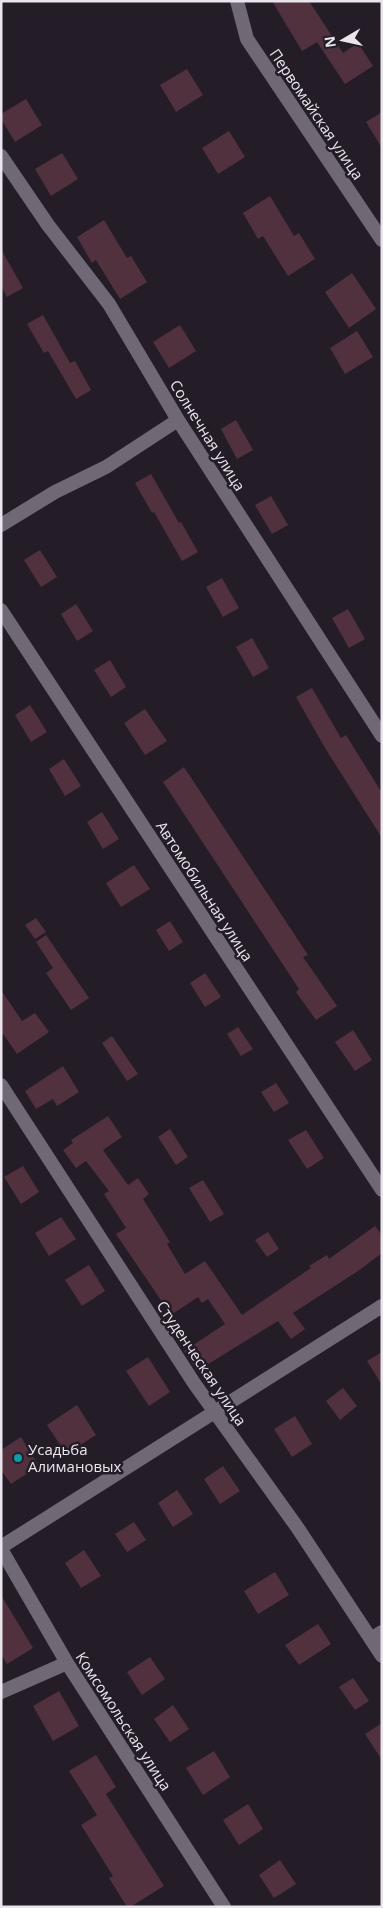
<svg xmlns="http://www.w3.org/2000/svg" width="383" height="1908" font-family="'Open Sans',sans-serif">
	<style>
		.building { fill: #50313d }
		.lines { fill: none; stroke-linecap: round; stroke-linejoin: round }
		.minor { stroke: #716875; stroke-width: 14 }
		.culture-dot { fill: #0f9aa8; stroke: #241d28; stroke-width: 2 }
		.labels { text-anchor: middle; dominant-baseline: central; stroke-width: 5; stroke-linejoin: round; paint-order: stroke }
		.street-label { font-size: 15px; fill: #eae5ed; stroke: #241d28 }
		.poi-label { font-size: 15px; fill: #eae5ed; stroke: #241d28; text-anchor: start }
	</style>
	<rect width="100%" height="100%" fill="#241d28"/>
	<!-- building -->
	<path class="building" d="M272,1H309L343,53L358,43L373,66L345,84L317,42L302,51Z
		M187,69L203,95L176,112L160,85Z
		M26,99L42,125L15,142L1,119V114Z
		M382,112V148L366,122Z
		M229,131L245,157L218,174L202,148Z
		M62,153L78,179L51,196L35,169Z
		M270,196L294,236L299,233L315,259L288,276L263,236L258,239L243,213Z
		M104,220L127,258L131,256L147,282L120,299L96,260L92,263L77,237Z
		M1,249L23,288L7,297L1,286Z
		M352,273L376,309L349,328L325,292Z
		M43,315L70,363L75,361L91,390L76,399L48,351L44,353L27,324Z
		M180,325L196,351L169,368L153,342Z
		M357,331L373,357L345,374L330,348Z
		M236,420L253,450L237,459L221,429Z
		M151,474L179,523L181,522L198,552L182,561L154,512L152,513L135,483Z
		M271,496L288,525L272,534L255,505Z
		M40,550L57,577L41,587L24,560Z
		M222,578L239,608L223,617L206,587Z
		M76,604L93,631L77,641L61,614Z
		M348,609L365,639L349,648L332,618Z
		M252,638L269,668L253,677L236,647Z
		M110,660L126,687L111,697L94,670Z
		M312,688L341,738L346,735L382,793V838L325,748L296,697Z
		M30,705L47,732L31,742L15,715Z
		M145,709L167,741L145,755L124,723Z
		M64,759L81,786L65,796L49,769Z
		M184,767L308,955L303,957L337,1006L316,1020L296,992L299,989L163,782Z
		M102,812L119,839L103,849L87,822Z
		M134,865L150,889L121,907L106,883Z
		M36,918L46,932L35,939L25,925Z
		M170,921L183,942L169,951L156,930Z
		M46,935L89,998L71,1010L46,973L53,968L36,942Z
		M205,973L221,997L205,1007L190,983Z
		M1,990L22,1021L35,1013L49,1032L17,1054L1,1031Z
		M238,1027L253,1049L241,1056L227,1034Z
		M353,1030L372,1060L355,1071L335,1042Z
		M112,1036L138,1074L127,1081L102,1043Z
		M63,1066L79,1092L57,1106L53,1099L36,1109L25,1091Z
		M276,1083L289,1103L274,1112L261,1092Z
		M108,1116L122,1137L103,1150L128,1185L138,1178L149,1194L143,1199L170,1242L167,1244L185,1274L205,1261L242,1315L311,1268L309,1266L327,1255L329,1259L375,1226L382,1235V1253L358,1271L293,1313L305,1329L291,1339L278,1321L197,1371L184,1351L225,1324L208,1299L202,1303L198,1297L171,1315L116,1234L126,1228L104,1194L109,1191L86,1161L76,1168L63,1150L73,1143L71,1140Z
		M170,1129L188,1157L176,1165L158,1137Z
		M306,1130L324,1158L307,1169L288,1140Z
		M23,1166L39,1192L21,1204L4,1177Z
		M203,1180L224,1214L210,1222L189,1188Z
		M61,1217L76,1239L49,1256L35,1233Z
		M268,1232L279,1249L267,1257L255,1240Z
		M89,1265L105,1291L82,1306L65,1280Z
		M382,1352V1385L367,1361Z
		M148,1357L170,1392L149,1406L126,1371Z
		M343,1388L357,1406L340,1420L326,1401Z
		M77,1405L96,1435L66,1454L47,1425Z
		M295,1416L312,1444L292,1457L274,1429Z
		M21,1437L39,1466L11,1484L1,1470V1450Z
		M223,1466L240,1491L220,1504L204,1479Z
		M177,1490L193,1514L173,1527L158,1503Z
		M134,1522L146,1540L127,1552L115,1534Z
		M84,1550L101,1576L81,1588L65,1563Z
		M275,1572L289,1595L258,1614L244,1591Z
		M1,1595L33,1648L7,1664L1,1654Z
		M318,1624L331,1644L299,1665L285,1645Z
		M150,1657L165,1679L142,1695L127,1672Z
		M353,1678L369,1701L355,1710L339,1687Z
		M59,1691L79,1726L53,1741L33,1706Z
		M173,1705L189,1729L170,1742L154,1719Z
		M382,1723V1760L365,1734Z
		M214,1751L230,1777L203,1795L186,1768Z
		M96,1755L116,1787L106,1794L164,1886L130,1907H127L109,1878L113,1876L81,1825L97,1815L69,1771Z
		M248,1804L263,1829L239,1845L223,1820Z
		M280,1860L296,1884L274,1898L259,1875Z"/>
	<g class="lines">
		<!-- minor -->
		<path class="minor" d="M237,1L247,39L382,240
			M1,156L48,225L109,304L178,420L382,736
			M1,525L55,492L106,467L178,420
			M1,610L382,1190
			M1,1085L194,1383L297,1527L382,1656
			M1,1547L382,1306
			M1,1549L67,1663L224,1907
			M371,1639L382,1632
			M1,1692L67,1663"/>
	</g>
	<!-- markers -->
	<circle class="culture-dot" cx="18" cy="1458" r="5"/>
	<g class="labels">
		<!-- street labels -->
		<g class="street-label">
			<text transform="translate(317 114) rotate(56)">Первомайская улица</text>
			<text transform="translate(208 435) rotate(58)">Солнечная улица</text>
			<text transform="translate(205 891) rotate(57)">Автомобильная улица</text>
			<text transform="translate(202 1363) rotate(56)">Студенческая улица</text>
			<text transform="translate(124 1721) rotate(57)">Комсомольская улица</text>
		</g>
		<!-- poi labels -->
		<g class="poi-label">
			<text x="28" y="1449">Усадьба<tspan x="28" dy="17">Алимановых</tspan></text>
		</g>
	</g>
	<!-- border -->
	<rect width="383" height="1908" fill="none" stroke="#eae5ed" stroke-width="5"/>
	<!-- north arrow -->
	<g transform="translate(343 40) rotate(261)" stroke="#241d28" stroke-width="4" paint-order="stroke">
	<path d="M0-4L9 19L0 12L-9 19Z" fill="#eae5ed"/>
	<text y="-8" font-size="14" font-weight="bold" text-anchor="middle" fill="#eae5ed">N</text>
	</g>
</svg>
